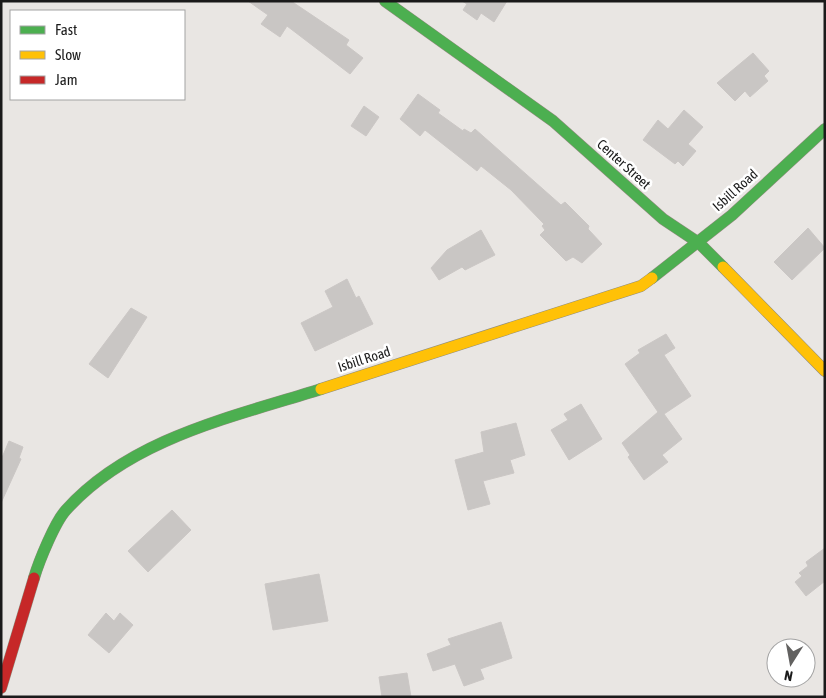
<svg xmlns="http://www.w3.org/2000/svg" width="826" height="698" font-family="'Asap Condensed',sans-serif">
	<style>
		.building { fill: #c9c6c4; stroke: #cbc7c5 }
		.lines { fill: none; stroke-linecap: round; stroke-linejoin: round }
		.fast-casing { stroke: #908d7e; stroke-width: 12 }
		.slow-casing { stroke: #908d7e; stroke-width: 12 }
		.jam-casing { stroke: #908d7e; stroke-width: 12 }
		.fast { stroke: #4caf50; stroke-width: 11 }
		.slow { stroke: #ffc107; stroke-width: 11 }
		.jam { stroke: #c62828; stroke-width: 11 }
		.labels { text-anchor: middle; dominant-baseline: central; stroke-width: 5; stroke-linejoin: round; paint-order: stroke }
		.street-label { font-size: 14px; fill: #1a1a1a; stroke: #fff }
	</style>
	<rect width="100%" height="100%" fill="#e9e6e3"/>
	<!-- building -->
	<path class="building" d="M248,1H291L349,40L346,45L363,58L350,74L287,26L280,37L261,24L268,15Z
		M462,1H507L494,22L481,13L477,20L463,10L467,4Z
		M753,53L769,71L764,76L768,81L750,97L745,91L735,101L717,83Z
		M418,94L440,110L438,113L463,131L464,129L471,133L475,129L561,205L565,202L589,226L588,229L602,244L582,263L573,257L566,261L540,235L545,230L542,226L544,224L511,190L481,166L477,171L425,130L420,136L400,119Z
		M364,106L379,117L366,136L351,126Z
		M684,110L703,127L688,144L696,151L683,166L678,161L675,164L643,140L658,120L668,129Z
		M808,228L825,248L792,280L774,262Z
		M481,230L495,255L465,270L462,267L439,280L431,268L447,250Z
		M347,279L356,298L359,296L373,324L315,351L301,323L333,307L325,291Z
		M131,308L147,317L108,378L89,364Z
		M666,334L675,348L664,355L691,396L664,414L682,439L662,455L668,462L644,480L628,457L630,455L622,443L658,412L625,364L640,353L638,350Z
		M581,404L602,439L569,460L551,430L568,420L564,414Z
		M516,423L525,455L510,460L514,473L483,481L490,504L468,510L455,460L484,452L481,432Z
		M9,441L23,447L19,458L21,459L1,503V460Z
		M172,510L191,530L148,572L128,551Z
		M825,548V581L806,596L795,582L802,576L799,573L808,566L806,562Z
		M319,574L328,621L273,630L265,584Z
		M106,613L114,621L120,613L133,625L109,653L88,635Z
		M501,622L512,658L480,669L484,679L464,686L455,664L433,671L427,654L451,645L448,639Z
		M407,673L411,697H382L379,677Z"/>
	<g class="lines">
		<!-- fast casing -->
		<g class="fast-casing">
			<path id="fast" d="M385,1L553,121L663,219L699,243L723,267
				M652,278L732,215L825,129
				M34,578C39,561 55,522 66,510C131,438 233,417 321,389"/>
		</g>
		<!-- slow casing -->
		<g class="slow-casing">
			<path id="slow" d="M723,267L825,371
				M321,389L641,286L652,278"/>
		</g>
		<!-- jam casing -->
		<g class="jam-casing">
			<path id="jam" d="M1,688L34,578"/>
		</g>
		<!-- fast -->
		<use href="#fast" class="fast"/>
		<!-- slow -->
		<use href="#slow" class="slow"/>
		<!-- jam -->
		<use href="#jam" class="jam"/>
	</g>
	<g class="labels">
		<!-- street labels -->
		<g class="street-label">
			<text transform="translate(624 164) rotate(42)">Center Street</text>
			<text transform="translate(735 190) rotate(-42)">Isbill Road</text>
			<text transform="translate(364 359) rotate(-18)">Isbill Road</text>
		</g>
	</g>
	<!-- border -->
	<rect width="826" height="698" fill="none" stroke="#1a1a1a" stroke-width="5"/>
	<!-- legend -->
	<rect x="10" y="10" width="175" height="90" fill="#ffffff" stroke="#a3a3a3"/>
	<rect x="20" y="26" width="25" height="8" fill="#4caf50" stroke="#a3a3a3"/>
	<text x="55" y="35" font-size="15" fill="#1a1a1a">Fast</text>
	<rect x="20" y="51" width="25" height="8" fill="#ffc107" stroke="#a3a3a3"/>
	<text x="55" y="60" font-size="15" fill="#1a1a1a">Slow</text>
	<rect x="20" y="76" width="25" height="8" fill="#c62828" stroke="#a3a3a3"/>
	<text x="55" y="85" font-size="15" fill="#1a1a1a">Jam</text>
	<!-- north arrow -->
	<g transform="translate(791 663) rotate(191)"><circle r="24" fill="#ffffff" stroke="#a3a3a3"/>
	<path d="M0-4L9 19L0 12L-9 19Z" fill="#626160"/>
	<text y="-8" font-size="14" font-weight="bold" text-anchor="middle" fill="#1a1a1a">N</text>
	</g>
</svg>
